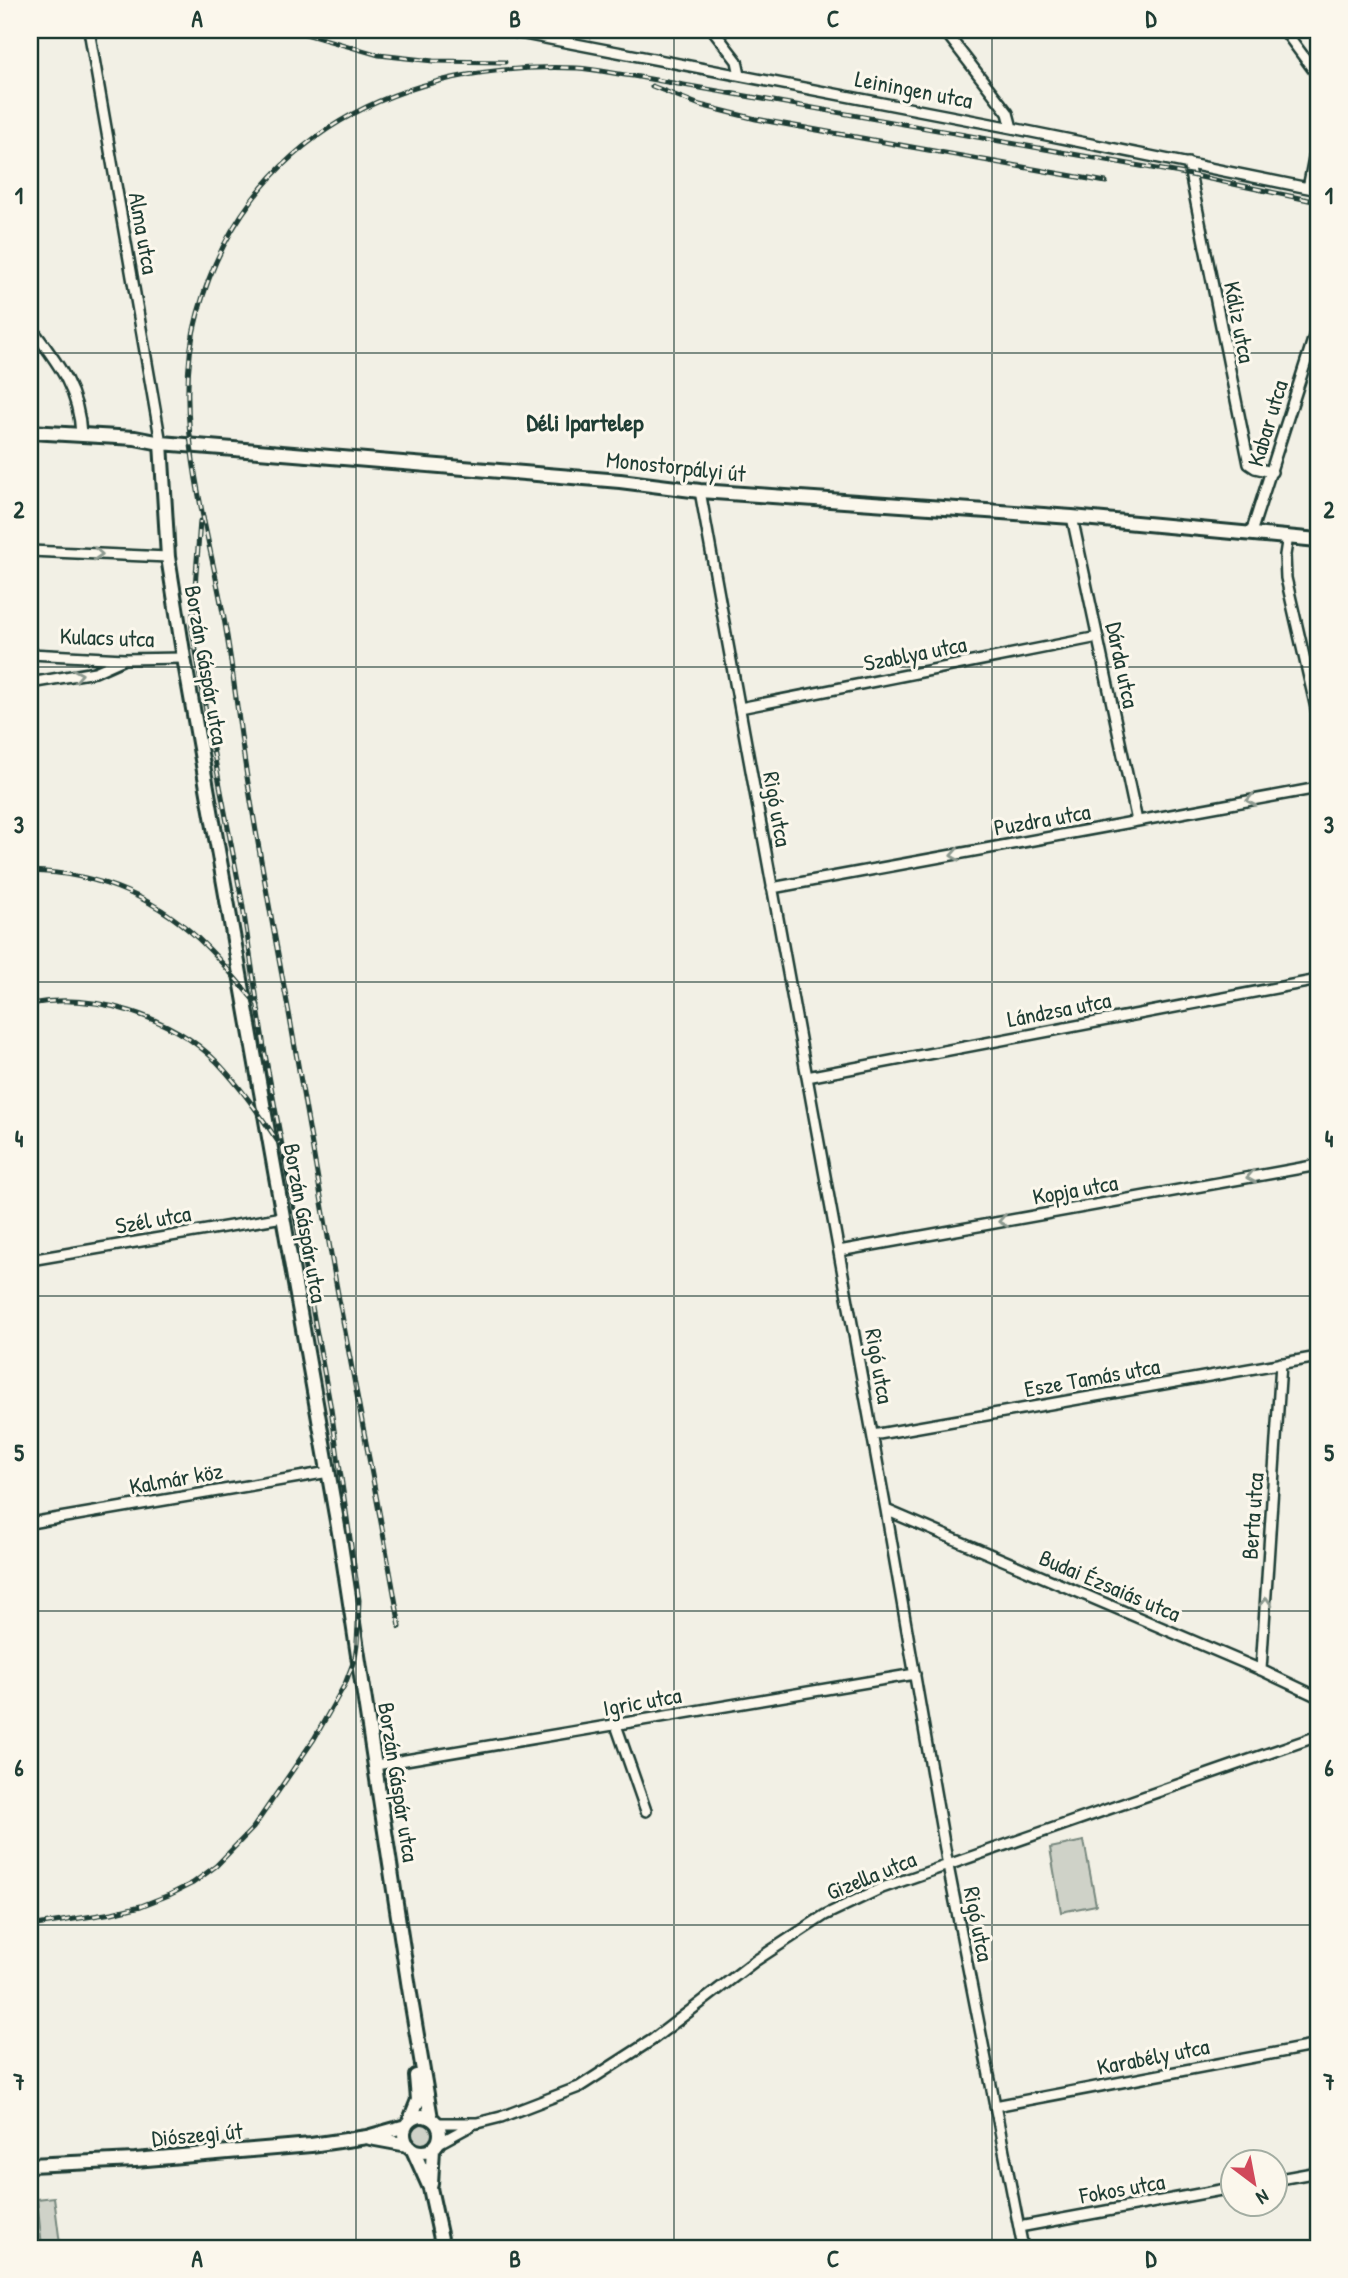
<svg xmlns="http://www.w3.org/2000/svg" width="1348" height="2278" font-family="'Patrick Hand',sans-serif">
	<style>
		.green { fill: #cfd2c8; stroke: #77887e; stroke-width: 2 }
		.lines { fill: none; stroke-linecap: round; stroke-linejoin: round }
		.minor-casing { stroke: #1f3d34; stroke-width: 14 }
		.tertiary-casing { stroke: #1f3d34; stroke-width: 18 }
		.secondary-casing { stroke: #1f3d34; stroke-width: 18 }
		.minor { stroke: #fbf7ec; stroke-width: 9 }
		.tertiary { stroke: #fbf7ec; stroke-width: 12 }
		.secondary { stroke: #fbf7ec; stroke-width: 12 }
		.rail-casing { stroke: #1f3d34; stroke-width: 5 }
		.rail { stroke: #fbf7ec; stroke-width: 2.5; stroke-dasharray: 8; stroke-linecap: butt }
		.oneway { stroke: #8d9a90 }
		.grid { fill: none; stroke: #1f3d34; stroke-width: 2; stroke-opacity: 0.55 }
		.labels { text-anchor: middle; dominant-baseline: central; stroke-width: 6; stroke-linejoin: round; paint-order: stroke }
		.street-label { font-size: 23px; fill: #1f3d34; stroke: #fbf7ec }
		.neighbourhood-label { font-size: 24px; font-weight: bold; fill: #1f3d34; stroke: #fbf7ec }
		.neatline { fill: none; stroke: #1f3d34; stroke-width: 2.5 }
		.grid-label { font-size: 23px; text-anchor: middle; font-weight: bold; fill: #1f3d34 }
	</style>
	<rect width="100%" height="100%" fill="#f2f0e5"/>
	<filter id="ink" filterUnits="userSpaceOnUse"><feTurbulence type="fractalNoise" baseFrequency=".0143" numOctaves="2"/><feDisplacementMap in="SourceGraphic" scale="14" xChannelSelector="R" yChannelSelector="G"/><feConvolveMatrix kernelMatrix="1 2 1 2 8 2 1 2 1" color-interpolation-filters="sRGB"/></filter>
	<g filter="url(#ink)">
		<!-- green -->
		<path class="green" d="M1084,1841L1096,1905L1061,1912L1050,1848Z
			M410 2134a12 12 0 1 1 24 0a12 12 0 1 1-24 0Z
			M54,2197L60,2244L42,2246L37,2199Z"/>
		<g class="lines">
			<!-- minor casing -->
			<g class="minor-casing">
				<path id="minor" d="M89,30L161,443
					M503,30L1012,128L1318,190
					M713,30L737,61L740,75
					M944,30L1008,113L1012,128
					M1284,30L1318,76
					M1188,163L1249,464L1255,468L1272,472
					M1308,188L1318,137
					M30,326C56,361 79,388 81,434
					M700,491L886,1510L948,1866L1023,2248
					M1072,517L1137,821
					M1251,533L1318,324
					M1288,536L1285,555L1286,578L1318,717
					M30,551L168,557
					M30,654L124,659L184,658
					M30,683L95,672L122,660
					M740,708L1098,637
					M772,888L1318,788
					M807,1077L1318,980
					M839,1251L1318,1165
					M30,1260L283,1217
					M873,1435L1318,1357
					M886,1510L1261,1670L1318,1697
					M30,1523L329,1472
					M1261,1670L1281,1363
					M616,1725L646,1811
					M376,1765L915,1674
					M995,2106L1318,2045
					M437,2123H477L501,2117L579,2087L652,2040L755,1961L825,1915L882,1888L1318,1736
					M437,2144L472,2125
					M1274,2180L1318,2172
					M1019,2227L1232,2188"/>
			</g>
			<!-- tertiary casing -->
			<g class="tertiary-casing">
				<path id="tertiary" d="M30,432L135,438L161,443L620,481L700,491L1072,517L1318,540
					M161,443L168,557L184,658L340,1538L409,1988L431,2118
					M410,2120L418,2100L416,2076"/>
			</g>
			<!-- secondary casing -->
			<g class="secondary-casing">
				<path id="secondary" d="M404 2134a18 18 0 1 1 36 0a18 18 0 1 1-36 0Z
					M370,2138L408,2145
					M413,2150L430,2188L443,2248
					M30,2165L135,2160L311,2145L367,2137L406,2126
					M431,2184L433,2149"/>
			</g>
			<!-- minor -->
			<use href="#minor" class="minor"/>
			<!-- tertiary -->
			<use href="#tertiary" class="tertiary"/>
			<!-- secondary -->
			<use href="#secondary" class="secondary"/>
			<!-- rail casing -->
			<g class="rail-casing">
				<path id="rail" d="M292,30L379,55L433,61L505,62
					M652,86L700,105L756,119L1106,182
					M30,871C99,873 159,898 208,948C226,966 241,986 258,1005
					M30,1004C94,992 171,1016 217,1062C240,1086 260,1115 279,1143
					M400,1627C380,1512 357,1398 336,1283C320,1193 305,1103 289,1013C275,938 261,864 249,789C240,736 235,683 226,630C209,527 169,417 198,313C246,135 403,61 577,68C596,69 615,74 633,76L1191,175L1318,202
					M30,1926L112,1913L141,1906L169,1895L193,1883L216,1866L253,1828L314,1739L345,1684L355,1658L357,1644L359,1600L331,1409L265,1054L242,901L208,723L192,627L200,521"/>
			</g>
			<!-- rail -->
			<use href="#rail" class="rail"/>
		</g>
		<!-- one-way arrows -->
		<defs><path id="oneway-chevron" d="M-2-3.5L2.5 0L-2 3.5" fill="none" stroke-width="1.6" stroke-linecap="round" stroke-linejoin="round" transform="scale(1.75)"/></defs>
		<g class="oneway">
			<use href="#oneway-chevron" transform="translate(98 554) rotate(3)"/>
			<use href="#oneway-chevron" transform="translate(78 675) rotate(-10)"/>
			<use href="#oneway-chevron" transform="translate(1251 800) rotate(170)"/>
			<use href="#oneway-chevron" transform="translate(955 855) rotate(170)"/>
			<use href="#oneway-chevron" transform="translate(1251 1177) rotate(170)"/>
			<use href="#oneway-chevron" transform="translate(1003 1221) rotate(170)"/>
			<use href="#oneway-chevron" transform="translate(1266 1602) rotate(-86)"/>
		</g>
	</g>
	<!-- grid -->
	<path class="grid" d="M356,30V2248M674,30V2248M992,30V2248M30,353H1318M30,667H1318M30,982H1318M30,1296H1318M30,1611H1318M30,1925H1318"/>
	<g class="labels">
		<!-- street labels -->
		<g class="street-label">
			<text transform="translate(914 89) rotate(11)">Leiningen utca</text>
			<text transform="translate(144 233) rotate(80)">Alma utca</text>
			<text transform="translate(1240 322) rotate(79)">Káliz utca</text>
			<text transform="translate(1267 423) rotate(-73)">Kabar utca</text>
			<text transform="translate(676 466) rotate(6)">Monostorpályi út</text>
			<text transform="translate(107 637) rotate(2)">Kulacs utca</text>
			<text transform="translate(915 653) rotate(-11)">Szablya utca</text>
			<text transform="translate(207 665) rotate(80)">Borzán Gáspár utca</text>
			<text transform="translate(1123 665) rotate(78)">Dárda utca</text>
			<text transform="translate(778 809) rotate(80)">Rigó utca</text>
			<text transform="translate(1042 819) rotate(-10)">Puzdra utca</text>
			<text transform="translate(1059 1009) rotate(-11)">Lándzsa utca</text>
			<text transform="translate(1075 1189) rotate(-10)">Kopja utca</text>
			<text transform="translate(153 1219) rotate(-10)">Szél utca</text>
			<text transform="translate(306 1223) rotate(80)">Borzán Gáspár utca</text>
			<text transform="translate(880 1366) rotate(80)">Rigó utca</text>
			<text transform="translate(1092 1377) rotate(-10)">Esze Tamás utca</text>
			<text transform="translate(176 1478) rotate(-10)">Kalmár köz</text>
			<text transform="translate(1252 1516) rotate(-86)">Berta utca</text>
			<text transform="translate(1110 1585) rotate(23)">Budai Ézsaiás utca</text>
			<text transform="translate(642 1701) rotate(-10)">Igric utca</text>
			<text transform="translate(399 1782) rotate(81)">Borzán Gáspár utca</text>
			<text transform="translate(871 1875) rotate(-22)">Gizella utca</text>
			<text transform="translate(979 1924) rotate(79)">Rigó utca</text>
			<text transform="translate(1153 2056) rotate(-11)">Karabély utca</text>
			<text transform="translate(197 2134) rotate(-5)">Diószegi út</text>
			<text transform="translate(1122 2188) rotate(-10)">Fokos utca</text>
		</g>
		<!-- neighbourhood labels -->
		<g class="neighbourhood-label">
			<text x="585" y="422">Déli Ipartelep</text>
		</g>
	</g>
	<!-- margin -->
	<rect width="1348" height="2278" fill="none" stroke="#fbf7ec" stroke-width="77"/>
	<!-- north arrow -->
	<g transform="translate(1254 2183) rotate(148)"><circle r="33" fill="#fbf7ec" stroke="#a3ada2" stroke-width="2"/>
	<path d="M0-5L12 26L0 18L-12 26Z" fill="#d1495b"/>
	<text y="-10" font-size="19" font-weight="bold" text-anchor="middle" fill="#1f3d34">N</text>
	</g>
	<rect x="38" y="38" width="1272" height="2202" class="neatline"/>
	<g class="grid-label">
		<text x="197" y="27">A</text>
		<text x="515" y="27">B</text>
		<text x="833" y="27">C</text>
		<text x="1151" y="27">D</text>
		<text x="19" y="204">1</text>
		<text x="1329" y="204">1</text>
		<text x="19" y="518">2</text>
		<text x="1329" y="518">2</text>
		<text x="19" y="833">3</text>
		<text x="1329" y="833">3</text>
		<text x="19" y="1147">4</text>
		<text x="1329" y="1147">4</text>
		<text x="19" y="1461">5</text>
		<text x="1329" y="1461">5</text>
		<text x="19" y="1776">6</text>
		<text x="1329" y="1776">6</text>
		<text x="19" y="2090">7</text>
		<text x="1329" y="2090">7</text>
		<text x="197" y="2267">A</text>
		<text x="515" y="2267">B</text>
		<text x="833" y="2267">C</text>
		<text x="1151" y="2267">D</text>
	</g>
</svg>
